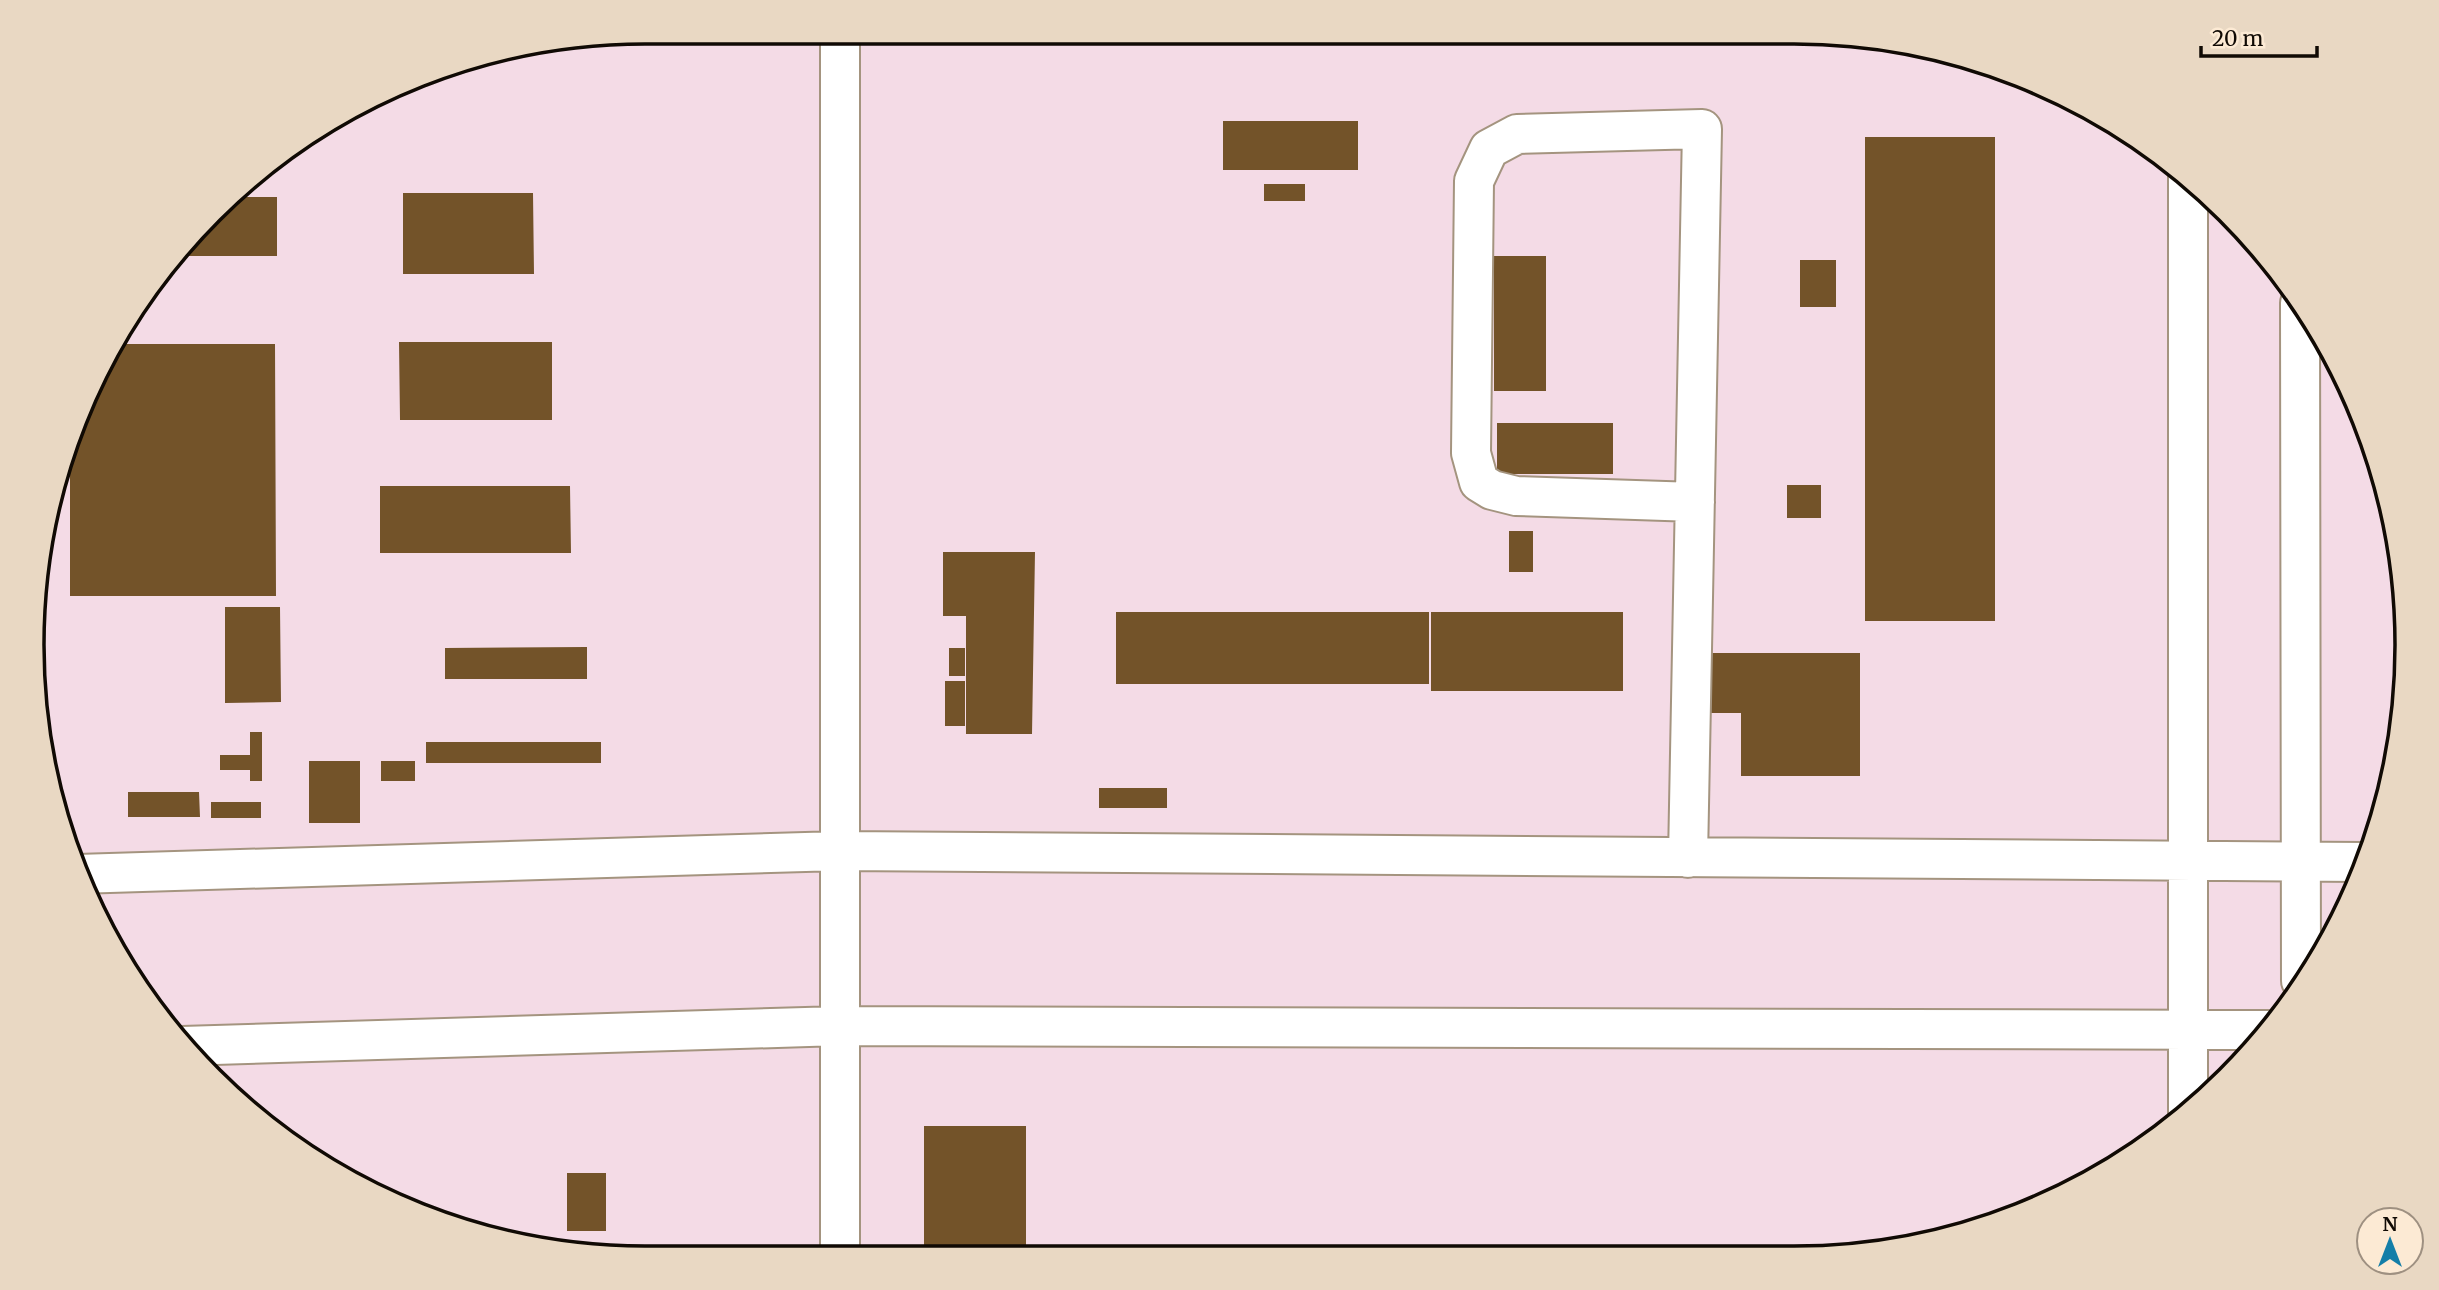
<svg xmlns="http://www.w3.org/2000/svg" width="2439" height="1290" font-family="Merriweather,serif">
	<style>
		.industrial { fill: #f4dbe6 }
		.building { fill: #735329 }
		.lines { fill: none; stroke-linecap: round; stroke-linejoin: round }
		.minor-casing { stroke: #a4947f; stroke-width: 42 }
		.minor { stroke: #fff; stroke-width: 38 }
		.rim { fill: none; stroke: #100a04; stroke-width: 3.5 }
	</style>
	<rect width="100%" height="100%" fill="#fcead4"/>
	<!-- industrial -->
	<path class="industrial" d="M645,32L1834,33L1953,53L2066,95L2168,159L2256,241L2325,339L2375,448L2402,565L2406,686L2386,804L2344,917L2256,1049L2167,1132L2028,1212L1874,1253L605,1257L486,1237L373,1195L271,1131L184,1050L78,880L33,686L52,487L135,304L271,159L447,64Z"/>
	<!-- building -->
	<path class="building" d="M1223,121H1358V170H1223Z
		M1865,137H1995V621H1865Z
		M1264,184H1305V201H1264Z
		M403,193H533L534,274H403Z
		M235,197H277V256H180Z
		M1494,256H1546V391H1494Z
		M1800,260H1836V307H1800Z
		M399,342H552V420H400Z
		M117,344H275L276,596H70V448Z
		M1497,423H1613V474H1497Z
		M1787,485H1821V518H1787Z
		M380,486H570L571,553H380Z
		M1509,531H1533V572H1509Z
		M943,552H1035L1032,734H966V616H943Z
		M225,607H280L281,702L225,703Z
		M1116,612H1429V684H1116Z
		M1431,612H1623V691H1431Z
		M587,647V679H445V648Z
		M949,648H965V676H949Z
		M1711,653H1860V776H1741V713H1711Z
		M945,681H965V726H945Z
		M250,732H262V781H250V770H220V755H250Z
		M426,742H601V763H426Z
		M309,761H360V823H309Z
		M381,761H415V781H381Z
		M1099,788H1167V808H1099Z
		M128,792H199L200,817H128Z
		M211,802H261V818H211Z
		M924,1126H1026V1256H924Z
		M567,1173H606V1231H567Z"/>
	<g class="lines">
		<!-- minor casing -->
		<g class="minor-casing">
			<path id="minor" d="M2300,303L2301,981
				M1688,858L1702,129L1517,134L1489,149L1474,181L1471,453L1479,482L1492,490L1516,496L1695,502
				M77,874L840,851L2365,862
				M182,1046L840,1026L2268,1030
				M2188,1113V177
				M840,1256V32"/>
		</g>
		<!-- minor -->
		<use href="#minor" class="minor"/>
	</g>
	<!-- crop -->
	<path d="M0 0H2439V1290H0ZM645 44H1794A601 601 0 0 1 2395 645V645A601 601 0 0 1 1794 1246H645A601 601 0 0 1 44 645V645A601 601 0 0 1 645 44Z" fill="#e9d8c3" fill-rule="evenodd"/>
	<path class="rim" d="M645 44H1794A601 601 0 0 1 2395 645V645A601 601 0 0 1 1794 1246H645A601 601 0 0 1 44 645V645A601 601 0 0 1 645 44Z"/>
	<!-- north arrow -->
	<g transform="translate(2390 1241)"><circle r="33" fill="#fcead4" stroke="#9e9081" stroke-width="2"/>
	<path d="M0-5L12 26L0 18L-12 26Z" fill="#147ea8"/>
	<text y="-10" font-size="19" font-weight="bold" text-anchor="middle" fill="#100a04">N</text>
	</g>
	<!-- scale -->
	<path d="M2201 46v10h116v-10" fill="none" stroke="#100a04" stroke-width="3.5"/>
	<text x="2212" y="46" font-size="21" fill="#100a04" stroke="#fcead4" stroke-width="5" paint-order="stroke">20 m</text>
</svg>
